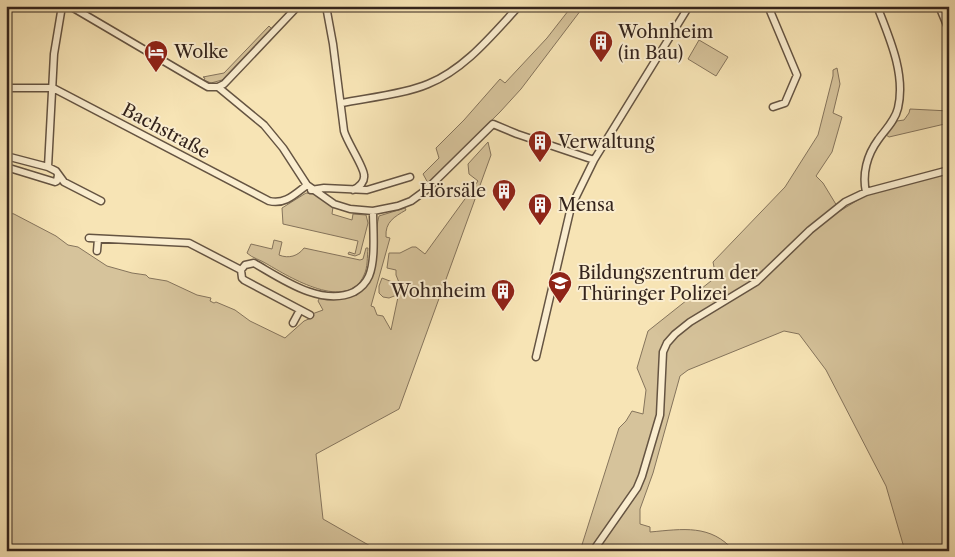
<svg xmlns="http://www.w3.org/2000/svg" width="955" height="557" font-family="'Libre Caslon Text',serif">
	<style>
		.green { fill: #d6c39b; stroke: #85745c }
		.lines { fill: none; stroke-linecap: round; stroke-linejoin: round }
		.minor-casing { stroke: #655442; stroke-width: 9 }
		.minor { stroke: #faedcf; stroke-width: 6 }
		.labels { text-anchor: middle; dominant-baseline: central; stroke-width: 4; stroke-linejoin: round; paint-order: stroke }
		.poi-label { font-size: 18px; fill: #34241c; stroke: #faedcf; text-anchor: start }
		.street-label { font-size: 18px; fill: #34241c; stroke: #faedcf }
	</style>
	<rect width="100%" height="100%" fill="#f7e4b5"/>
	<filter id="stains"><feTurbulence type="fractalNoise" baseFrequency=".004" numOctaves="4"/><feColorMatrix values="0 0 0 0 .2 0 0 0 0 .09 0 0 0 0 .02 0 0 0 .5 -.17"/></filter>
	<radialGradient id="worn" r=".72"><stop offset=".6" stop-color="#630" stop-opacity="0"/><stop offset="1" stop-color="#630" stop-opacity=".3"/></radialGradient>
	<!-- green -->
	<path class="green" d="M572,6H584L521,89L500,112L428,183L423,174L439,158L436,148L464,120L500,79L505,83L547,38Z
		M269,26L272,29L222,80L211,83L204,80L205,78L203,77L224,73Z
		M699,40L728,57L716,76L688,59Z
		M837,68L840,84L833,113L842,117L832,152L816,176L823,183L840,211L866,195L946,173L949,174V551H905L886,486L826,370L799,334L784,331L688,370L680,376L653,473L640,509V524L650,527V532C683,529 711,524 734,551H580L619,428L626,421L632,411L643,414L646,390L637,368L648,331L716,277L713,262L785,187L818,135L833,76V70Z
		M910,109L949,111V123L889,137L886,135L897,121L904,120L909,113Z
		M488,142L491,155L399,409L316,454L323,519L379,551H6V212L14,214L56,236L68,245L78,247L107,266L132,273L146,275L149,278L167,281L197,295L211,298L210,301L214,303L216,302L235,310L250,321L285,338L304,321L311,318L312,314L323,310L318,301L320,297C327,297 336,299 343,298C386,292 371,245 379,216L405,208L406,210C394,217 385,222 386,237L390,238L371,306L374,307L377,315L383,316L391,330L398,297L397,295L389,298L383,297L379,293V286L382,278L400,285L396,275V270L387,268L389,253H400L412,247H416L425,254L478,181L469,174L468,164Z
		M306,193L314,194L333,207L332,214L352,220L353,214L366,215L368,223L360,254L355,256L348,254L349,252L355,254L358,241L283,224L282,208Z
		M274,240L282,242L279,255C289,259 298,256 304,248L360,260L363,259L366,248H368C367,257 368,267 364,275C348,313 289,277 267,264C261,260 252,258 247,253L251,244L272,249Z"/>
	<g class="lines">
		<!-- minor casing -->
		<g class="minor-casing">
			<path id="minor" d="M70,6L201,83L208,87H218L264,125L283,148L307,185L334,204L350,209L373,211L398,206L411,201L426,190L493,124L517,134L594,160
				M326,6L333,44L344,131C347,142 364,167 364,175C365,182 359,187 353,190
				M768,6L797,75L785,103L773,107
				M939,6L949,30
				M218,87L224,84L298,6
				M6,88H53L269,201C285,205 295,194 307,185
				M342,103C367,98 405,94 428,84C465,69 492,35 519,6
				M6,156L48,167L54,54L62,6
				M6,167L55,182L57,181L58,175
				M48,167L56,171L64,182L101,201
				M311,190L324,188L367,190L410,177
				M866,192C862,174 867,155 878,140C885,130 895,121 898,108C906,74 889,37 877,6
				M89,238L189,243L241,270L245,265L254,263C282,279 321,307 354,292C361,288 366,283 369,276C376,259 373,229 373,211
				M97,251L98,239
				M241,270L242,278L244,280L310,315
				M293,323L300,310
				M536,357L571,207L594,160L689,6
				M593,551L637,488L642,476L660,415L663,352L667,343L675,334L690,322L756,282L810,230L845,202L866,192L949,170"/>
		</g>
		<!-- minor -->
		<use href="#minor" class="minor"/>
	</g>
	<!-- icons -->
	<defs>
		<g id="building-pin" transform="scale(1.25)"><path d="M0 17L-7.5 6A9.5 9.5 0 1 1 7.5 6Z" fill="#8f2418" stroke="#faedcf"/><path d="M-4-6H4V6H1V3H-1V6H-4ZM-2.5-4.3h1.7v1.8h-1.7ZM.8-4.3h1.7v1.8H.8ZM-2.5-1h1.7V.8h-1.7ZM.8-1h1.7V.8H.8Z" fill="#fff"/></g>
		<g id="hotel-pin" transform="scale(1.25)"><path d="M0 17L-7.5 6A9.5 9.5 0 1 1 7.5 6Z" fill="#8f2418" stroke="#faedcf"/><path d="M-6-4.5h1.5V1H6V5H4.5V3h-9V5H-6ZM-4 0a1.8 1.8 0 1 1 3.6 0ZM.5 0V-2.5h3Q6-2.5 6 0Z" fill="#fff"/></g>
		<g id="school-pin" transform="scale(1.25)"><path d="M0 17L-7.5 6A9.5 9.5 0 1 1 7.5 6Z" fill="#8f2418" stroke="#faedcf"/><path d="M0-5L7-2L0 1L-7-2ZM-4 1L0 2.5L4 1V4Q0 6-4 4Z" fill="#fff"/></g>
	</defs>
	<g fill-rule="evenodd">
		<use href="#building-pin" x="601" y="42"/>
		<use href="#hotel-pin" x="156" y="52"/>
		<use href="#building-pin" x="540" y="142"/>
		<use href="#building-pin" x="504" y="191"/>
		<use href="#building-pin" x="540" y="205"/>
		<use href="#school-pin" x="560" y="283"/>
		<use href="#building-pin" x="503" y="291"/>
	</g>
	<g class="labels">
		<!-- poi labels -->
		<g class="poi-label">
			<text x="618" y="32">Wohnheim<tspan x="618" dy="21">(in Bau)</tspan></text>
			<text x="174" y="52">Wolke</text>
			<text x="558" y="142">Verwaltung</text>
			<text x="486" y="191" text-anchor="end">Hörsäle</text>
			<text x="558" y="205">Mensa</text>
			<text x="578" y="273">Bildungszentrum der<tspan x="578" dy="21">Thüringer Polizei</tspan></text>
			<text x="486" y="291" text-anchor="end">Wohnheim</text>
		</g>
		<!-- street labels -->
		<g class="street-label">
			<text transform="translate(166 131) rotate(28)">Bachstraße</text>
		</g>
	</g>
	<!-- margin -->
	<rect width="955" height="557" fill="none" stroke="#f7e4b5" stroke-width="25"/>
	<rect x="8" y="8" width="940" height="542" fill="none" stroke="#34241c" stroke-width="2.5"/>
	<rect x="12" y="12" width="930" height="532" fill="none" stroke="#34241c"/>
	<rect width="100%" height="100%" filter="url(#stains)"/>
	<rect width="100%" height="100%" fill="url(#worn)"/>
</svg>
